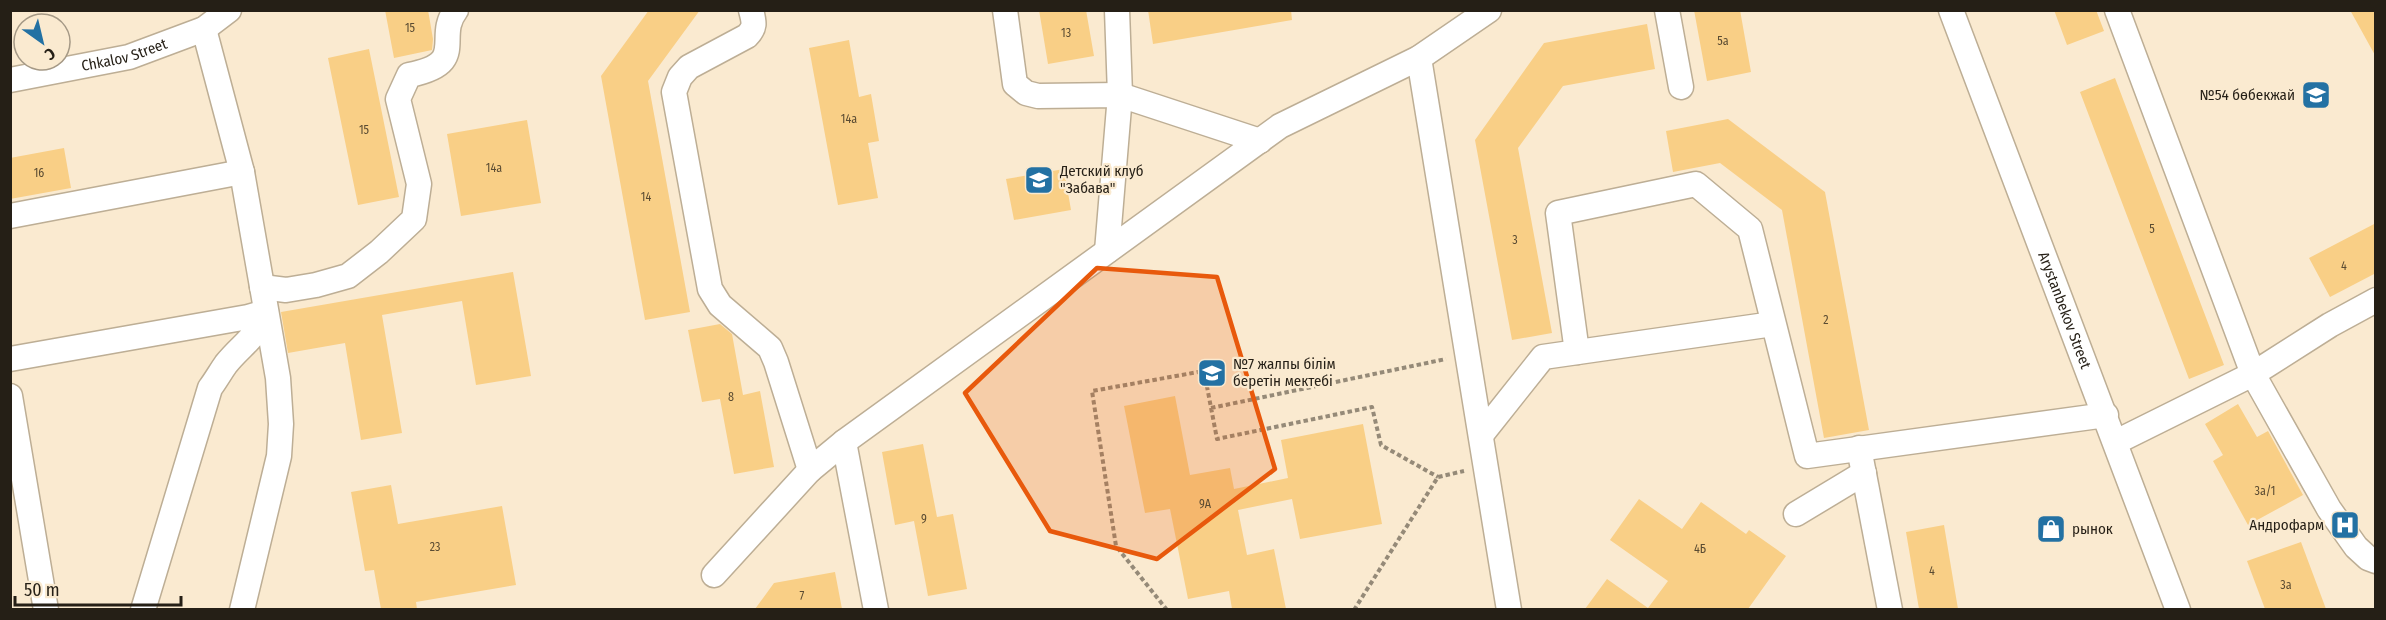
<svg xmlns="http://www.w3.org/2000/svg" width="2386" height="620" font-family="'Fira Sans Condensed',sans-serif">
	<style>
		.building { fill: #f9cf86 }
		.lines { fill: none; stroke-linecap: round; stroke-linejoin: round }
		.minor-casing { stroke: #bdae95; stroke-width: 27 }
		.path { stroke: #958a78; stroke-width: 4; stroke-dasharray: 4.5 3; stroke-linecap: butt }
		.minor { stroke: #fff; stroke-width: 24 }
		.marked { fill: #e8590c; fill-opacity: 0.2; stroke: #e8590c; stroke-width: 4.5; stroke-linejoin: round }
		.labels { text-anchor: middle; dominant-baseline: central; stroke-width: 4.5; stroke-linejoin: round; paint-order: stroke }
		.number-label { font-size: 12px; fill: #5a4b32 }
		.street-label { font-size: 15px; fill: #251f16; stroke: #faead0 }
		.poi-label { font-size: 15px; fill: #251f16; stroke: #faead0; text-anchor: start }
	</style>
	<rect width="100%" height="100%" fill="#faead0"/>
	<!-- building -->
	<path class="building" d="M385,10H428L433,39L432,50L394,58Z
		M649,10H700L648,81L690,312L645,320L601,76Z
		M1039,10H1086L1094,56L1048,64Z
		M1148,10H1291L1292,20L1153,44Z
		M1694,10H1740L1751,72L1707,81Z
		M2054,10H2096L2104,31L2067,45Z
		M2350,10H2376V57Z
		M1647,24L1655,69L1563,86L1518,148L1552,333L1512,340L1475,140L1544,43Z
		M849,40L859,97L871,94L879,141L868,143L878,198L838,205L809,48Z
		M369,49L399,197L358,205L328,58Z
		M2115,78L2224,365L2189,379L2080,92Z
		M1728,119L1825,192L1869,430L1824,438L1782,210L1720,163L1673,172L1666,131Z
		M527,120L541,203L461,216L447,134Z
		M64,148L71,188L10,199V158Z
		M1064,169L1071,210L1014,220L1006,179Z
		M2376,223V273L2330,297L2309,258Z
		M513,272L531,376L476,385L462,301L382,315L402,433L361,440L345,343L288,353L281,312Z
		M720,324L732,334L743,395L760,391L774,467L734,474L720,399L702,402L688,330Z
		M1175,396L1190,475L1230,468L1234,489L1288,478L1281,440L1363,424L1382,524L1300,539L1292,499L1238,510L1247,555L1274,549L1286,609H1232L1229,591L1188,599L1170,509L1145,513L1124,406Z
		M2238,404L2257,437L2268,431L2303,495L2248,525L2213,461L2223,455L2205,424Z
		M923,444L937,517L953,514L967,589L928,596L914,521L895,525L882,452Z
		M391,485L398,524L502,506L516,585L416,602L417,609H381L374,570L365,571L351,492Z
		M1639,499L1682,529L1701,502L1746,534L1749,530L1786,556L1748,609H1585L1607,579L1648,608L1668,581L1610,540Z
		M1944,525L1958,609H1919L1906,532Z
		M2301,542L2326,609H2265L2247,561Z
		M835,572L842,609H755L774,583Z"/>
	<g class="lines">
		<!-- minor casing -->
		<g class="minor-casing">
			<g id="minor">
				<path d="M751,10C754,22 756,27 747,36L689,67L680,77L674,92L710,289L720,305L770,348L776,362L810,470"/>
				<path d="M1005,10L1015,84L1026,93L1038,96L1120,95L1260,141"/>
				<path d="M1667,10L1681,87"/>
				<path id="s1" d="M1951,10L2178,610"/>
				<path d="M2117,10L2253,374L2329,509L2356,547L2368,558L2376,561"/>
				<path d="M204,29L242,172L278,378L281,424L279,456L242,610"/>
				<path d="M1419,58L1509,610"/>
				<path id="s2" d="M10,80L129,57L204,29L229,10"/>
				<path d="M10,216L242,172"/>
				<path d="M1107,251L1120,95L1117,10"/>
				<path d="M262,287L286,290L316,285L348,276L379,252L414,219L419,184L398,99L409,75C470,63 434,38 456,10"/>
				<path d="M1577,352L1558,213L1696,184L1750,229L1807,456L2106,415"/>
				<path d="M10,359L248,317L266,312C257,338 242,344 226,364C221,371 216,380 210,388L143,610"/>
				<path d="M10,396L46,610"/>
				<path d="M1481,435L1543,357L1773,324"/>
				<path d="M844,442L876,610"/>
				<path d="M2116,442L2253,374L2330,325L2376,300"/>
				<path d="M1859,448L1890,610"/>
				<path d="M1796,514L1864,473"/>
				<path d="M714,575L810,470L844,442L1280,126L1419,58L1489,10"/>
			</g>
		</g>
		<!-- path -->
		<path class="path" d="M1211,408L1446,359
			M1167,610L1116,546L1092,391L1204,371L1217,439L1372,407L1381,445L1438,477
			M1354,610L1438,477L1464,471"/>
		<!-- minor -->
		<use href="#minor" class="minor"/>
	</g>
	<!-- marked area -->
	<path class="marked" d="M1097,268L1217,277L1275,469L1157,559L1050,531L965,393Z"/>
	<!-- icons -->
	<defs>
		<g id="school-square" transform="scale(1.5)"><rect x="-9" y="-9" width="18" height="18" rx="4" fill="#2371a3" stroke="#faead0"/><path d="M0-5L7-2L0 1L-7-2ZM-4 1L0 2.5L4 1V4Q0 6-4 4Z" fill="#fff"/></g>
		<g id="hospital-square" transform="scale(1.5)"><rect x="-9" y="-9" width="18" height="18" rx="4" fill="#2371a3" stroke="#faead0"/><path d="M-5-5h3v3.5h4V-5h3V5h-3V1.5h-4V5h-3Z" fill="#fff"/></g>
		<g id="shop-square" transform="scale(1.5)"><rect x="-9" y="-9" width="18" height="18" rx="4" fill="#2371a3" stroke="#faead0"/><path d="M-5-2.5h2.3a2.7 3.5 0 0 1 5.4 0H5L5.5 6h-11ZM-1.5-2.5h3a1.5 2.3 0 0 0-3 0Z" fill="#fff"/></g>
	</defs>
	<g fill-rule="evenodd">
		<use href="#school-square" x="2316" y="95"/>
		<use href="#school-square" x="1039" y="180"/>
		<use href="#school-square" x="1212" y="373"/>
		<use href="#hospital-square" x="2345" y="525"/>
		<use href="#shop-square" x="2051" y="529"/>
	</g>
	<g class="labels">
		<!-- number labels -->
		<g class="number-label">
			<text x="410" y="28">15</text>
			<text x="1066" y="33">13</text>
			<text x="1723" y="41">5а</text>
			<text x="849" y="119">14а</text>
			<text x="364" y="130">15</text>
			<text x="494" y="168">14а</text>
			<text x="39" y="173">16</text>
			<text x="646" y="197">14</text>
			<text x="2152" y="229">5</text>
			<text x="1515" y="240">3</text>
			<text x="2344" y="266">4</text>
			<text x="1826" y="320">2</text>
			<text x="731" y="397">8</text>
			<text x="2265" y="491">3а/1</text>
			<text x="1205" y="504">9А</text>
			<text x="924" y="519">9</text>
			<text x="435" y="547">23</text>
			<text x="1700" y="549">4Б</text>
			<text x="1932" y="571">4</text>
			<text x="2286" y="585">3а</text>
			<text x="802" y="596">7</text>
		</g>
		<!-- street labels -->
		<g class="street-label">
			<text stroke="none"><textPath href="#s2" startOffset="117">Chkalov Street</textPath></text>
			<text stroke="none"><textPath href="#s1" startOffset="321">Arystanbekov Street</textPath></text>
		</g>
		<!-- poi labels -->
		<g class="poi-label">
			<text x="2295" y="95" text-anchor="end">№54 бөбекжай</text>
			<text x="1060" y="171">Детский клуб<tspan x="1060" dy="17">"Забава"</tspan></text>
			<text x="1233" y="364">№7 жалпы білім<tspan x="1233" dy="17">беретін мектебі</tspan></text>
			<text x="2324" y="525" text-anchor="end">Андрофарм</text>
			<text x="2072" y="529">рынок</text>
		</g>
	</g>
	<!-- border -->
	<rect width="2386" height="620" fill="none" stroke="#251f16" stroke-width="24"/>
	<!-- north arrow -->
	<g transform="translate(42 42) rotate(146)"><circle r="28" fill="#faead0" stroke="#a59986" stroke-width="1.5"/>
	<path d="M0-4.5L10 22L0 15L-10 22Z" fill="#2371a3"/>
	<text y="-9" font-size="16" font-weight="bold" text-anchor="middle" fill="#251f16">С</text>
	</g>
	<!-- scale -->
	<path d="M15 596v9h166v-9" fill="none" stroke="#251f16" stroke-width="3"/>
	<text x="24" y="596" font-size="18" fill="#251f16" stroke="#faead0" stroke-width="4.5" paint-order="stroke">50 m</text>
</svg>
